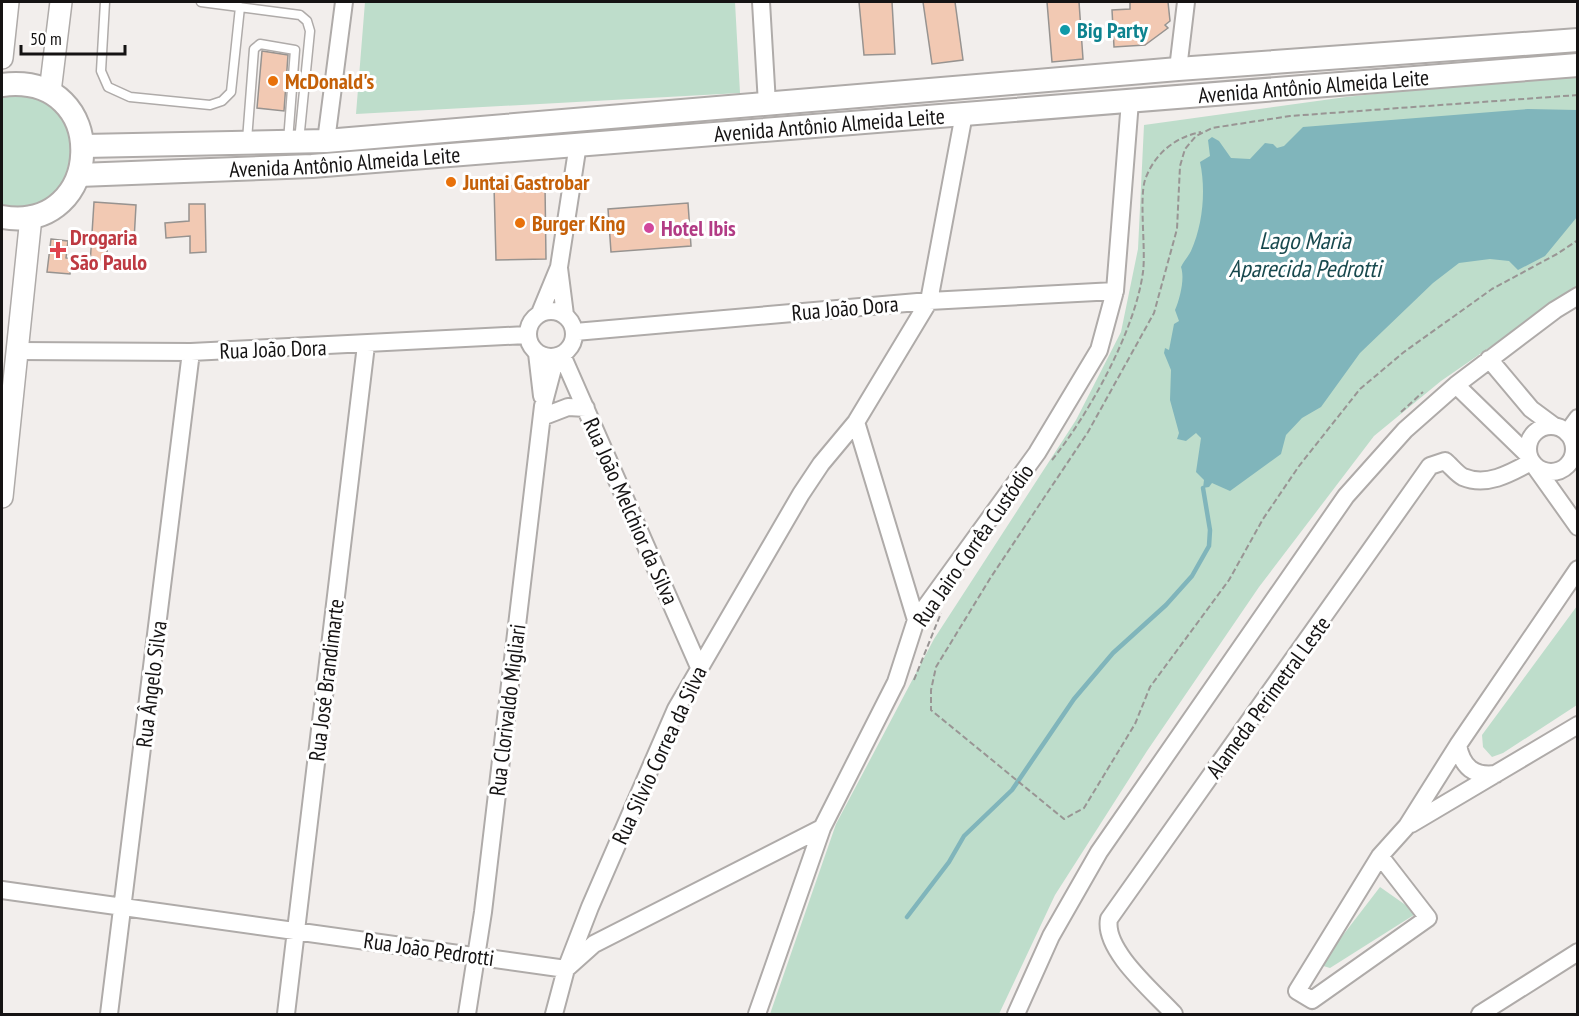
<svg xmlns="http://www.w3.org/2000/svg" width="1579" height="1016" font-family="'PT Sans Narrow',sans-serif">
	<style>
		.green { fill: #beddcb }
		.water { fill: #80b5bb }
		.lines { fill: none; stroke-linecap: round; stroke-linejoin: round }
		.stream { stroke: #80b5bb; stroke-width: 4.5 }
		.building { fill: #f2c9b3; stroke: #979390; stroke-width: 1.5 }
		.service-casing { stroke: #afaba9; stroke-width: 11 }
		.minor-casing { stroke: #afaba9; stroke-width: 20 }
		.tertiary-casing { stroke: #afaba9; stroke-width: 24 }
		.secondary-casing { stroke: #afaba9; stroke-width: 26 }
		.path { stroke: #999594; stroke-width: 2; stroke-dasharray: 6 3; stroke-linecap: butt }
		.service { stroke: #fff; stroke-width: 8 }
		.minor { stroke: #fff; stroke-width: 16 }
		.tertiary { stroke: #fff; stroke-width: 21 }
		.secondary { stroke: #fff; stroke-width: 22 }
		.culture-dot { fill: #0f9aa8; stroke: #fff; stroke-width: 2 }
		.food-dot { fill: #e8710a; stroke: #fff; stroke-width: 2 }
		.hotel-dot { fill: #d1479c; stroke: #fff; stroke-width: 2 }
		.health-dot { fill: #e0444e; stroke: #fff; stroke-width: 2 }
		.labels { text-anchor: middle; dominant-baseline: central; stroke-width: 6; stroke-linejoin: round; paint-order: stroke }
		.culture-label { font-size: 22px; font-weight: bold; fill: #0d838f; stroke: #fff; text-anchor: start }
		.food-label { font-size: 22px; font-weight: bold; fill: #c56008; stroke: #fff; text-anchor: start }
		.street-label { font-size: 22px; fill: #151313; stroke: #fff }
		.hotel-label { font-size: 22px; font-weight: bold; fill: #b23c85; stroke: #fff; text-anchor: start }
		.health-label { font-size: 22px; font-weight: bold; fill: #be3a42; stroke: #fff; text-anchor: start }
		.water-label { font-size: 24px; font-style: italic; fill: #18494e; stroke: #fff }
	</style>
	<rect width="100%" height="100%" fill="#f2eeec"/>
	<!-- green -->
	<path class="green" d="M365,2H735L740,93L356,114Z
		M1577,73V287L1441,381L1374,436L1259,587L1147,751L1055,895L999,1014H770L836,824L934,639L1076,420L1121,332L1138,249L1144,125L1346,97Z
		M21,94C59,104 78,126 68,165C64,185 55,199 34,206C25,209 11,207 2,207V96Z
		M1577,606V705L1503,753L1492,757L1483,747L1482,735Z
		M1380,887L1417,913L1330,968L1320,965Z"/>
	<!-- water -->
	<path class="water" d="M1528,109L1577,110V217L1545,256L1518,270L1509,261L1490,259L1459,263L1433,283L1360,353L1321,407L1302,418L1286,435L1281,454L1230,491L1212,483L1209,487L1203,488L1204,480L1196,472L1201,438L1196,433L1186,441L1177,439L1179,433L1170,400L1171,370L1164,353L1165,348L1169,350L1174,324L1179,321L1175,310C1180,299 1185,278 1181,267C1183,262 1188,257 1191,251C1203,224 1206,190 1200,162L1210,156L1208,140L1212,137L1219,141L1231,158L1250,159L1265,143L1273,144L1277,148L1284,146L1303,127Z"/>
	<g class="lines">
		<!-- stream -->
		<path class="stream" d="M907,917L949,862L964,836L1012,790L1074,699L1113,653L1166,605L1192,576L1209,546L1210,530L1203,488"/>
	</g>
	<!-- building -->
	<path class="building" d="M859,2H892L895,54L864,55Z
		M923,2H955L963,60L932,64Z
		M1047,2H1079L1083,59L1052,62Z
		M1130,2H1168L1170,21L1165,25L1168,28L1145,45L1114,47L1112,10L1130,9Z
		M262,51L288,55L284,111L257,108Z
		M545,185L546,259L496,260L494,186Z
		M94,202L136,205L134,241L108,240L106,266L90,265Z
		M688,203L691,246L611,252L608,209Z
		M189,204H205L206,252L190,253V236L166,238L165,223L189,221Z
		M51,239L68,241L66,258L72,259L70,274L47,272Z"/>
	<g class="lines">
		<!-- service casing -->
		<g class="service-casing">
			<path id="service" d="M105,2L101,71L108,87L130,97L210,105L222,101L231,92L240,7
				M201,2L300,15L307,21L310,31L299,141
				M247,140L254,49L260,44L295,50L288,141"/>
		</g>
		<!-- minor casing -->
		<g class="minor-casing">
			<path id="minor" d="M761,2L767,104
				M1178,69L1186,2
				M326,141L344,2
				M559,268L565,315
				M528 334a23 23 0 1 1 46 0a23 23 0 1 1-46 0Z
				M540,313L559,267L578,144
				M575,332L929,301L1115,291
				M18,351L191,352L527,335
				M537,353L542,396
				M562,355L699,667
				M1489,359L1531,409L1554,426
				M1456,385L1528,455
				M542,417L568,407L586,408
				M856,422L916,620
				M1528 449a23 23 0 1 1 46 0a23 23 0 1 1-46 0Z
				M1567,433L1578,418
				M1536,468L1578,527
				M1458,745C1462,767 1474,777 1496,774
				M1411,824L1578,725
				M1380,856L1428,918L1312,1000L1297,991L1380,856L1407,826L1458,745L1578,569
				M2,890L566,969L594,944L822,828
				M109,1014L191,352
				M286,1014L366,345
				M467,1014L483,912L543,406L556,357
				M554,1014L566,969L590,907L676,709L801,494L821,464L856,422L929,301L964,114
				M757,1014L822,828L896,682L916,620L1037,453L1099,350L1115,291L1130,101
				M1016,1014L1051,936L1099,852L1346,496L1405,430L1456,385L1555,310L1578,296
				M1174,1014C1154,992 1103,950 1109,919L1430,466L1445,461C1451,466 1457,474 1463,477C1487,487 1511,473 1531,462
				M1480,1014L1578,952"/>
		</g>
		<!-- tertiary casing -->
		<g class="tertiary-casing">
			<path id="tertiary" d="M2,58L8,2
				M50,92L61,2
				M2,497L31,217"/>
		</g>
		<!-- secondary casing -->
		<g class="secondary-casing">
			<g id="secondary">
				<path d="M2,85C113,71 105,235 2,217"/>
				<path d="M84,146L326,141L1178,69L1578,40"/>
				<path id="s1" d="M79,175L312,166L1578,65"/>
			</g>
		</g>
		<!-- path -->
		<path class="path" d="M1578,95L1290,116L1212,128L1196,136L1185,149L1180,166L1177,229L1154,313L1088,432L991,577L936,667L931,690V710L1064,819L1084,808L1135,724L1150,687L1229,580L1263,519L1299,466L1360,389L1404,352L1492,289L1557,254L1578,240
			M1401,412L1423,392
			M1052,460C1089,414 1135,331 1143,272C1146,249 1139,199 1145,180C1154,154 1175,137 1201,132
			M914,680L941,613"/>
		<!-- service -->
		<use href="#service" class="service"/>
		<!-- minor -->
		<use href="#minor" class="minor"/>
		<!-- tertiary -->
		<use href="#tertiary" class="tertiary"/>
		<!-- secondary -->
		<use href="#secondary" class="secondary"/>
	</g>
	<!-- markers -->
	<circle class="culture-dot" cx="1065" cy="30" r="6"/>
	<g class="food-dot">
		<circle cx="273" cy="81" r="6"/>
		<circle cx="451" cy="182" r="6"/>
		<circle cx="520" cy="223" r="6"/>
	</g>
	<circle class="hotel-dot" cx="649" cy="228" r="6"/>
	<path class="health-dot" d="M55 241h6v6h6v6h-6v6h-6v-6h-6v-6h6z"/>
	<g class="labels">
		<!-- culture labels -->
		<g class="culture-label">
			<text x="1077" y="30">Big Party</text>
		</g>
		<!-- food labels -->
		<g class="food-label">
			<text x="285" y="81">McDonald's</text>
			<text x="463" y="182">Juntai Gastrobar</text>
			<text x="532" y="223">Burger King</text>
		</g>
		<!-- street labels -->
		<g class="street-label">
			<text stroke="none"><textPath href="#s1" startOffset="1238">Avenida Antônio Almeida Leite</textPath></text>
			<text stroke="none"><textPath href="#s1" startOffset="752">Avenida Antônio Almeida Leite</textPath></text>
			<text stroke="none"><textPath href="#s1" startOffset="266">Avenida Antônio Almeida Leite</textPath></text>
			<text transform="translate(845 308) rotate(-5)">Rua João Dora</text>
			<text transform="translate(273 349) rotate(-2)">Rua João Dora</text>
			<text transform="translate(631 511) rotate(66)">Rua João Melchior da Silva</text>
			<text transform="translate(973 545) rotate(-55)">Rua Jairo Corrêa Custódio</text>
			<text transform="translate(326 680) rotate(-83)">Rua José Brandimarte</text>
			<text transform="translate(151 684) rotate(-83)">Rua Ângelo Silva</text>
			<text transform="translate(1268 697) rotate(-54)">Alameda Perimetral Leste</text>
			<text transform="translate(507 710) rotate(-83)">Rua Clorivaldo Migliari</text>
			<text transform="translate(659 755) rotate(-65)">Rua Silvio Correa da Silva</text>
			<text transform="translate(429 949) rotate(8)">Rua João Pedrotti</text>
		</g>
		<!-- hotel labels -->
		<g class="hotel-label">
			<text x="661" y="228">Hotel Ibis</text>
		</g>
		<!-- health labels -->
		<g class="health-label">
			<text x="70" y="237">Drogaria<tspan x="70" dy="25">São Paulo</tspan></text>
		</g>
		<!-- water labels -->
		<g class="water-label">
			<text x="1305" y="240">Lago Maria<tspan x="1305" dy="28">Aparecida Pedrotti</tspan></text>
		</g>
	</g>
	<!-- border -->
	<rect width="1579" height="1016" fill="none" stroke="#151313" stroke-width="6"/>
	<!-- scale -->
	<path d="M21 45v9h104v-9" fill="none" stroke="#151313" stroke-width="3"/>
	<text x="30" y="45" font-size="18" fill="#151313" stroke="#ffffff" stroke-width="4.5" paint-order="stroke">50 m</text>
</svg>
